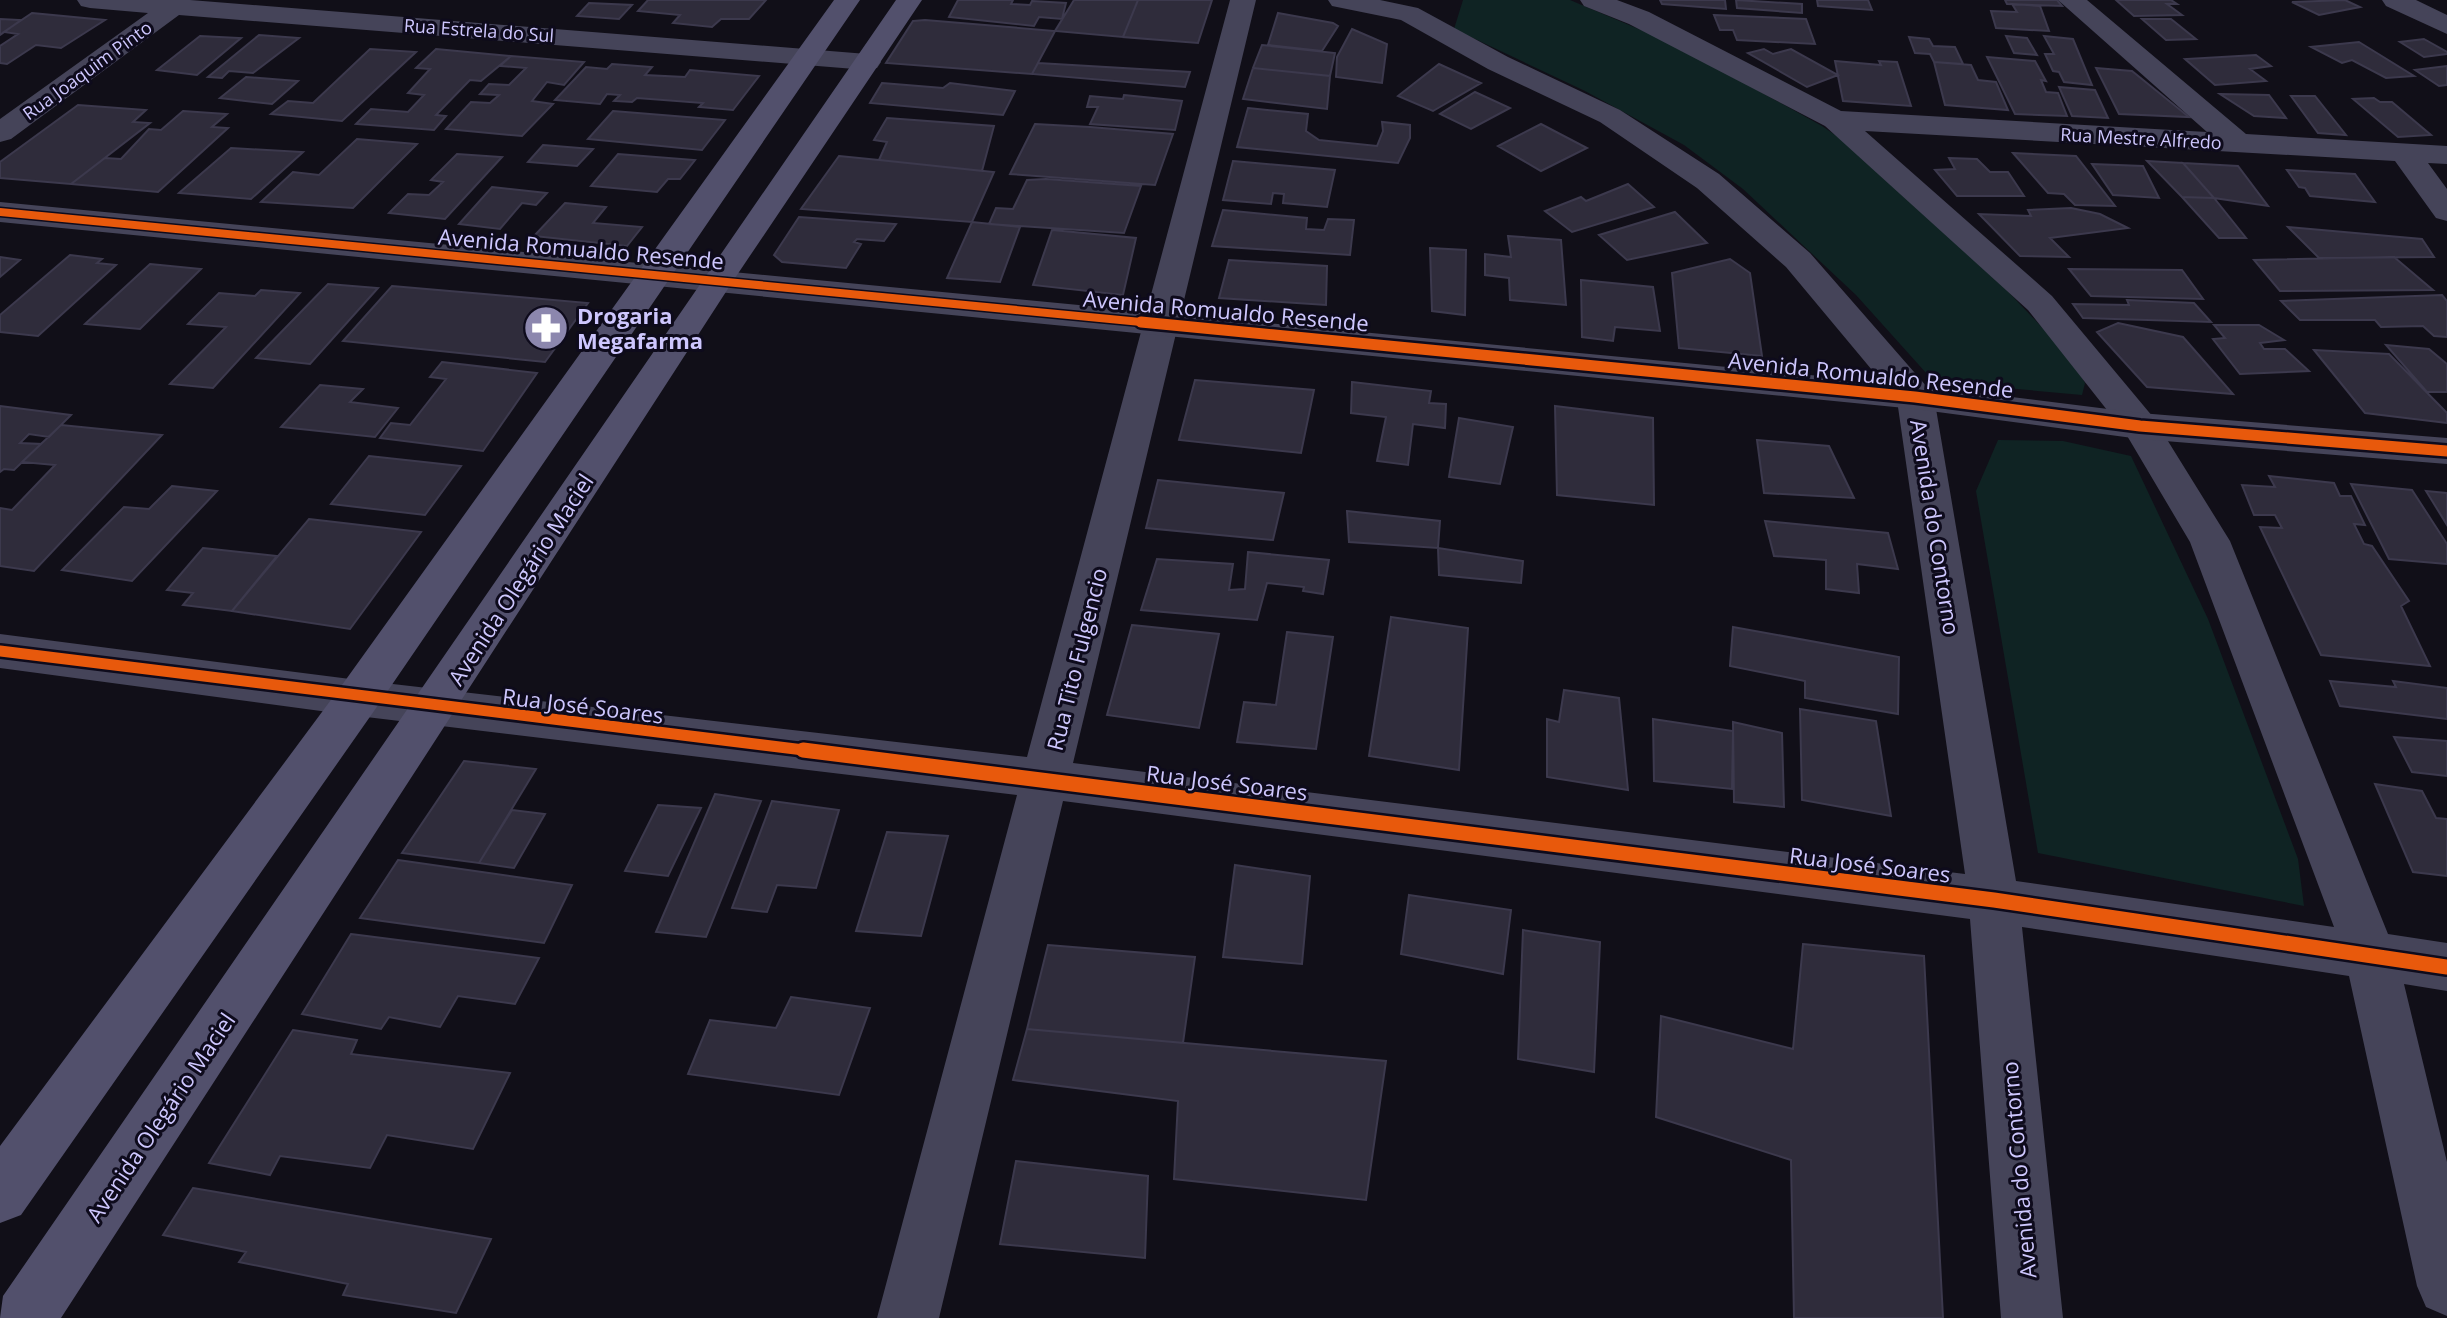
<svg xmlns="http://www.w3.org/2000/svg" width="2447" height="1318" font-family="'Open Sans',sans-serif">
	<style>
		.green { fill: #0f2323 }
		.building { fill: #2f2c3b; stroke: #3c394d; stroke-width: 2 }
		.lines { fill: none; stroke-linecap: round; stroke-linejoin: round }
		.minor { fill: #454459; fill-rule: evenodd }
		.tertiary { fill: #454459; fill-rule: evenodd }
		.secondary { fill: #52506c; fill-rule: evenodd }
		.cycleway-far2-casing { stroke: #0e0b1c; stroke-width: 11 }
		.cycleway-far1-casing { stroke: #0e0b1c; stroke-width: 16 }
		.cycleway-casing { stroke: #0e0b1c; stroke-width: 20 }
		.cycleway-far2 { stroke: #e8590c; stroke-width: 8 }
		.cycleway-far1 { stroke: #e8590c; stroke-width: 11 }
		.cycleway { stroke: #e8590c; stroke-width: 15 }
		.labels { text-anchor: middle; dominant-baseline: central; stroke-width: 6; stroke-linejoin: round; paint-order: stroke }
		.far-street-label { font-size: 18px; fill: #cec7fe; stroke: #0e0b1c }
		.street-label { font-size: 22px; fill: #cec7fe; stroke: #0e0b1c }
		.poi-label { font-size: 22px; font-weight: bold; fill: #cec7fe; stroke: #0e0b1c; text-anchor: start }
	</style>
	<rect width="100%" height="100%" fill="#110f18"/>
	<!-- green -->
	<path class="green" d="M1463,0H1570L1674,44L1822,126L1860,152L1945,225L2070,357L2085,383L2082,395L1962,384L1927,374L1856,295L1743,189L1684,145L1585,91L1454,29Z
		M1998,440L2063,441L2131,456L2208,619L2298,859L2304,906L2038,853L1976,491Z"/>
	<!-- building -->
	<path class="building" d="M648,0H766L749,19H721L712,27L673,23L680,15L638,11Z
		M958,0H1013L1011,4L1030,5L1032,1L1066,3L1062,19L1039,17L1034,26L949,17Z
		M1074,0H1138L1123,37L1055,31Z
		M1138,0H1212L1198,43L1123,37Z
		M1660,0H1725L1726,9L1662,4Z
		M1736,0L1802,4V13L1737,8Z
		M1817,0H1868L1872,10L1818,6Z
		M2005,0H2057L2062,6L2007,4Z
		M2116,0H2171L2177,4H2167L2182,15L2134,16Z
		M2345,0L2360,7L2319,15L2292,2Z
		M589,3L632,5L619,19L577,16Z
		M2012,4L2040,6L2049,31L1996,28L1991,11L2017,12Z
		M32,13L105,20L61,48L36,45L7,64L0,63V46L18,34L4,32Z
		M1278,13L1333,23L1338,26L1322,51L1268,45Z
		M1714,15L1806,19L1815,44L1737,40L1733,30H1720Z
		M0,19L21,20L0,35Z
		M2142,19H2171L2196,39L2166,40Z
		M913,21L925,20L1055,31L1032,74L886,63Z
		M1352,29L1387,44L1382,83L1336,77L1337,57Z
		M259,35L299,38L253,73L229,71L222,78L208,77Z
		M200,36L241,38L197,75L157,70Z
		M2006,36L2027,38L2037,55L2014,53Z
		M2044,36L2073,39L2092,85L2064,82L2059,72L2053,71L2045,54H2054Z
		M1909,37L1929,39L1933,46L1955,47L1963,64L1934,62L1930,54L1915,53Z
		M2424,39L2447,52V54L2424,57L2400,42Z
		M2359,42L2414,76L2386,78L2352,60L2342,63L2311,47Z
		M1262,45L1335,53L1330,76L1253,68Z
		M370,49L416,52L342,121L271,114L288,101L313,103Z
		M436,49L511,56L481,81L470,80L436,115L446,116L434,130L356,124L371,109L408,112L424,95L408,93L430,69L416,68Z
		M1764,49L1773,54L1791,49L1838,75L1807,87L1748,53Z
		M2256,55L2271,66L2250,69L2266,81L2215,85L2185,59Z
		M511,56L584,62L564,85L547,82L532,101L553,104L522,136L446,129L471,102L490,103L499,95L480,94L489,84L509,85L526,68L500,66Z
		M1987,57L2035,61L2046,81L2041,80L2046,92L2058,93L2067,116L2015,114Z
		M1835,61L1881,65L1879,61L1897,62L1911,106L1843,101Z
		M1934,62L1971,65L1978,80L1996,82L2008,110L1945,105Z
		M1038,63L1190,72L1185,87L1032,74Z
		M612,64L652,67L645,75L685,77L690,70L759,76L733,110L699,107L703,103L637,98L632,102L614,101L620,95L607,94L600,104L555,100L586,67L607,69Z
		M1439,64L1481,83L1433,111L1398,96Z
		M2447,66V85L2439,86L2415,70Z
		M1253,68L1330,76L1327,109L1243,99Z
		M2096,68L2132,71L2189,117L2119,114Z
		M246,77L298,81L272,104L220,98Z
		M882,83L943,88L950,83L1015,91L1003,115L870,103Z
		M2059,87L2095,90L2108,118L2072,116Z
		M1475,92L1510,108L1471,129L1440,114Z
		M2220,94L2269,95L2286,118L2254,116Z
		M1124,95L1182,101L1175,130L1090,124L1098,107H1087L1090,96L1123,99Z
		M2291,96H2315L2346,135L2318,133Z
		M2374,98L2380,102H2392L2431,135L2398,137L2353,99Z
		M78,105L146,110L133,122L150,123L71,184L0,178V162Z
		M1248,108L1308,114L1306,131L1319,140L1377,146L1383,131L1382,122L1410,125V138L1398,163L1237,147Z
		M183,111L227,114L212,127L228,128L158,192L71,184L105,158L121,159L149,129L161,130Z
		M613,111L725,120L702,150L588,139Z
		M887,118L994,126L982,171L879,160L887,142L874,140Z
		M1035,124L1090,127L1173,134L1155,185L1010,174Z
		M1541,124L1587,148L1541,171L1498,146Z
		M357,139L417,144L353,208L261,202L293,172L319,175Z
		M543,145L593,149L577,166L528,162Z
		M231,148L303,152L251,199L179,193Z
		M2013,153L2076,156L2115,206L2075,205L2064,194L2048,193Z
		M457,154L502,157L445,219L389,213L408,194L429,195L443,182L431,180Z
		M618,154L695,160L680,179H668L657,192L591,186Z
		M839,156L879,160L994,172L972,222L801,209Z
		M1949,158L1977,159L1990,172H2008L2024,196H1957L1935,170L1955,169Z
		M1233,161L1335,170L1327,207L1283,203L1284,194L1273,193L1271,204L1223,200Z
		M2147,161L2183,163L2214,198L2182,197Z
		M2183,163L2238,166L2268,206L2214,198Z
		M2092,164L2143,166L2159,198L2113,195Z
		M2287,170L2355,174L2375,202L2310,196L2305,188L2299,187Z
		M1046,179L1141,186L1124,233L989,224L996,208L1013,209L1027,180Z
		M1628,184L1654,207L1572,232L1545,211L1581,197L1586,201Z
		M492,187L547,193L536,205L522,203L500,229L459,224Z
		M2182,197L2214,198L2246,238H2219Z
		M565,203L606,207L593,223L642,227L627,246L534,236Z
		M2071,208L2100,214L2128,228L2050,238L2069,257L2020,256L1979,214L2031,216L2028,210Z
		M1223,210L1307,218L1306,229L1324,230L1328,219L1354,220L1350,255L1212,246Z
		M1675,212L1707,243L1627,260L1599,235Z
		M799,217L896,224L884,241L857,239L854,242L861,244L846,268L782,262L774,255Z
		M972,222L1020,227L1000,282L947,278Z
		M2288,227L2422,239L2434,257L2319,258Z
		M1052,230L1136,238L1123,295L1033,285Z
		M1508,236L1561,240L1566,305L1510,300L1509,278L1485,275V254L1511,257Z
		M1430,248L1466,250L1465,315L1432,311Z
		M70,255L102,259L97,263L116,265L38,336L0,332V315Z
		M0,257L20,260L0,277Z
		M2394,257L2433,290L2280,291L2254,260Z
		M1730,259L1750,273L1762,356L1679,348L1672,273Z
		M1229,260L1327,266L1326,305L1219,298Z
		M150,264L201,269L140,329L85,324Z
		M2069,269L2182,270L2203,299L2091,296Z
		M1581,280L1653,287L1660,331L1615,327L1613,341L1582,337Z
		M328,284L378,288L310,364L256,358Z
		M392,286L588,303L545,362L343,341Z
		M261,290L300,293L213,388L170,384L226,327L188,324L219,293L255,296Z
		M2442,295L2447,301V337L2434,336L2423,326L2381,327L2375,320H2300L2281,301Z
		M2127,300L2194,303L2211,322L2083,318L2073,304L2129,305Z
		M2118,323L2183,337L2233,394L2147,387L2097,332Z
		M2214,325H2259L2284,340L2260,343L2264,349H2285L2309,371L2240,374L2213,339L2225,338Z
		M2386,345L2429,349L2447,364V392H2427Z
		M2314,350L2389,354L2447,413V423L2365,413Z
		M442,362L537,373L483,451L380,438L391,423L410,425L446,379L430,377Z
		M1195,380L1314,390L1301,453L1179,440Z
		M1352,382L1431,391L1429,403L1446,404L1445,428L1413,424L1408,465L1377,461L1386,417L1351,413Z
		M320,385L363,389L350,402L398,408L375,437L281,427Z
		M0,406L71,415L49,437L29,434L20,443L41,444L14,470L4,469L0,472Z
		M1555,406L1653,418L1654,505L1557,495Z
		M1459,418L1513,427L1500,484L1449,477Z
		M61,425L162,435L34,571L0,566V508L12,510L55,465L22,462Z
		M1757,440L1829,446L1854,498L1764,493Z
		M369,456L461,466L425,515L331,504Z
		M2269,476L2334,483L2340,496H2351L2365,525L2354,524L2364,544L2372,546L2409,601L2401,606L2430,666L2321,655L2260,527L2282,528L2275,515H2254L2242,485L2275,487Z
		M1158,480L1284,493L1273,540L1146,528Z
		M2351,484L2412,490L2447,544V564L2389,559Z
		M172,486L217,491L132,581L62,570L124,507L149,509Z
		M2426,491L2447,493V525Z
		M1347,511L1440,521L1438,548L1349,542Z
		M309,519L421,532L350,629L232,611Z
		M1765,521L1888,533L1898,569L1857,564L1859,593L1826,589V560L1774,556Z
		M203,548L277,556L232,611L183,605L193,593L167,590Z
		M1438,548L1523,561L1521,583L1439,575Z
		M1248,552L1329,560L1323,594L1303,591L1304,587L1267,583L1257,620L1141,610L1157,559L1233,564L1229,590L1245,589Z
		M1391,617L1468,628L1459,770L1369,756Z
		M1132,625L1219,634L1199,728L1107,715Z
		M1733,627L1899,657L1898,714L1805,698V681L1730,666Z
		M1287,632L1333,637L1316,749L1237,742L1244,702L1276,705Z
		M2330,681L2396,687L2393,681L2447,688V719L2340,706Z
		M1564,690L1619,698L1628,790L1547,777V719L1559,722Z
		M1800,709L1876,721L1891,816L1802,800Z
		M1653,719L1733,731L1732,789L1654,781Z
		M1733,722L1782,733L1784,807L1734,802Z
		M2394,737L2447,741V776L2412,772Z
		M464,761L536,769L479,863L402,853Z
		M2375,784L2422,791L2436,818L2447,819V876L2413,872Z
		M715,794L761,801L706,937L656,932Z
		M772,801L839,810L816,888L777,885L767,912L732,908Z
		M658,805L701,808L668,876L625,871Z
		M512,810L545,814L514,868L479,863Z
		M887,832L948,836L921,936L856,931Z
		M398,860L572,885L544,943L360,918Z
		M1235,865L1310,876L1302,964L1223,957Z
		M1409,895L1511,910L1503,974L1401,954Z
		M1523,930L1600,942L1594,1072L1518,1059Z
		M351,934L539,958L515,1004L458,996L440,1027L389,1017L381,1029L302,1014Z
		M1803,944L1924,956L1943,1318H1794L1791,1160L1656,1117L1661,1016L1793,1049Z
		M1048,945L1195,957L1183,1043L1027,1029Z
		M791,997L870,1008L839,1095L688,1074L710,1020L776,1028Z
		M1027,1029L1386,1061L1366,1200L1174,1179L1178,1101L1013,1080Z
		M293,1030L357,1040L351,1054L510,1073L473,1149L387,1135L370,1168L280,1156L270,1175L209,1163Z
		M1016,1161L1148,1176L1145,1258L1000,1244Z
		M193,1188L491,1239L456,1313L343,1295L348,1284L239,1262L246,1252L163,1235Z"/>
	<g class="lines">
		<!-- minor -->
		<path class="minor" d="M77,0H190L867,54L877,56L881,62L877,68L867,70L179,15L11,139L0,142V119L148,13L90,8L81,6Z
			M1230,0H1256L1073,763L1965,874L1897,400L1786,267L1697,188L1600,122L1488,69L1401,20L1332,6L1328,0H1380L1418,8L1508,57L1620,110L1719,174L1810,253L1928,388L1934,397L2016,881L2334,927L2190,542L2126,434L2028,310L1825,126L1629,24L1584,6L1580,0H1617L1649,12L1841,111L2207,132L2058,0H2087L2246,134L2447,146V164L2428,163L2447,189V221L2436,218L2395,161L1865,131L2052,296L2153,417L2230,541L2388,934L2447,943V991L2404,984L2447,1162V1316L2426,1307L2417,1286L2349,976L2022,927L2063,1318H2001L1970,919L1063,801L939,1318H877L1017,795L358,716L0,668V634L358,680L1027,757Z
			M2382,0H2416L2447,15V34L2386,6Z"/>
		<!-- tertiary -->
		<path class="tertiary" d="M0,202L1915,385L2140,413L2447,438V464L2140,439L1915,409L0,222Z"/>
		<!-- secondary -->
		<path class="secondary" d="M834,0H860L374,711L21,1215L0,1223V1146L342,685Z
			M896,0H922L733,281L61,1318H0L3,1296Z"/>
		<!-- cycleway-far2 casing -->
		<g class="cycleway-far2-casing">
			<path id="cycleway-far2" d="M0,212L1162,324"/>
		</g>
		<!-- cycleway-far1 casing -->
		<g class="cycleway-far1-casing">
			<path id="cycleway-far1" d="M1141,322L1915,397L2140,426L2447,451
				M0,651L820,752"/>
		</g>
		<!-- cycleway casing -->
		<g class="cycleway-casing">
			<path id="cycleway" d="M803,750L1994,900L2447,967"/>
		</g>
		<!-- cycleway-far2 -->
		<use href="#cycleway-far2" class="cycleway-far2"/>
		<!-- cycleway-far1 -->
		<use href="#cycleway-far1" class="cycleway-far1"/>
		<!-- cycleway -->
		<use href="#cycleway" class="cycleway"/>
	</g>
	<!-- icons -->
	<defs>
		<g id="pharmacy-disc" transform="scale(2.3)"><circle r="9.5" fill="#8c87ae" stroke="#0e0b1c"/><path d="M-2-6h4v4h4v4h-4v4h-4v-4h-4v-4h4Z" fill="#fff"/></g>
	</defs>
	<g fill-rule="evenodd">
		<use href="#pharmacy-disc" x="546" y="328"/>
	</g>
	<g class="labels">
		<!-- far-street labels -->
		<g class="far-street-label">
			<text transform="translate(479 30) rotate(4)">Rua Estrela do Sul</text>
			<text transform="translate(87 70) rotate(-36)">Rua Joaquim Pinto</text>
			<text transform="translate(2141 138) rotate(3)">Rua Mestre Alfredo</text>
		</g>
		<!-- street labels -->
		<g class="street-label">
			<text transform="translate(581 248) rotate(5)">Avenida Romualdo Resende</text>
			<text transform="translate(1226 310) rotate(5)">Avenida Romualdo Resende</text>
			<text transform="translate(1871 374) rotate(6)">Avenida Romualdo Resende</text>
			<text transform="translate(1936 527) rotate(81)">Avenida do Contorno</text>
			<text transform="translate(520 579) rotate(-57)">Avenida Olegário Maciel</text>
			<text transform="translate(1076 659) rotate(-76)">Rua Tito Fulgencio</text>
			<text transform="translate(583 705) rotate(7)">Rua José Soares</text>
			<text transform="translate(1227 782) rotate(7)">Rua José Soares</text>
			<text transform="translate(1870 864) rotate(7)">Rua José Soares</text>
			<text transform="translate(160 1117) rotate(-56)">Avenida Olegário Maciel</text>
			<text transform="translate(2018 1170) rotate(-95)">Avenida do Contorno</text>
		</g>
		<!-- poi labels -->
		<g class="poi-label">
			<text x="577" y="315">Drogaria<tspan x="577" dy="25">Megafarma</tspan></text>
		</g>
	</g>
</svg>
